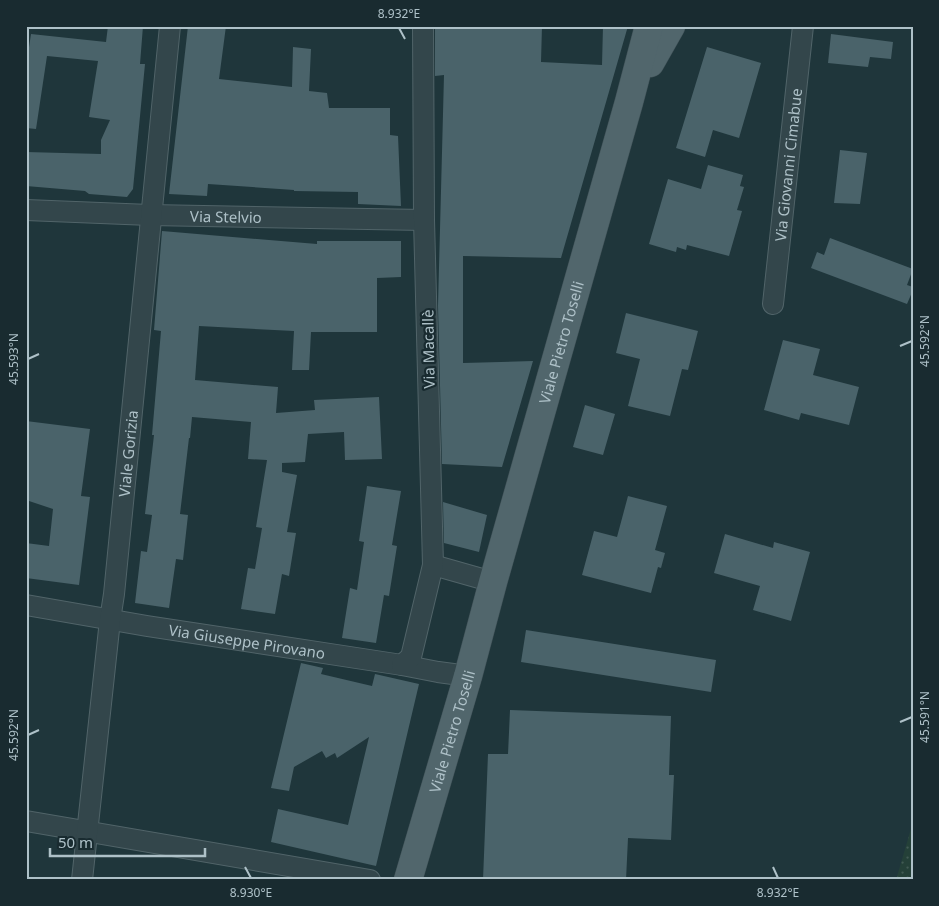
<svg xmlns="http://www.w3.org/2000/svg" width="939" height="906" font-family="'Noto Sans',sans-serif">
	<style>
		.grass { fill: url(#grass-dots) }
		.building { fill: #4a636a }
		.lines { fill: none; stroke-linecap: round; stroke-linejoin: round }
		.minor-casing { stroke: #516469; stroke-width: 22 }
		.primary-casing { stroke: #405258; stroke-width: 29 }
		.minor { stroke: #33464b; stroke-width: 20 }
		.primary { stroke: #51666c; stroke-width: 28 }
		.ticks { fill: none; stroke: #aec1c8; stroke-width: 2 }
		.labels { text-anchor: middle; dominant-baseline: central; stroke-width: 4.5; stroke-linejoin: round; paint-order: stroke }
		.street-label { font-size: 15px; fill: #aec1c8; stroke: #192b30 }
		.neatline { fill: none; stroke: #aec1c8; stroke-width: 2 }
		.ticks-label { font-size: 12px; text-anchor: middle; fill: #aec1c8 }
	</style>
	<defs>
		<pattern id="grass-dots" width="8" height="8" patternUnits="userSpaceOnUse" patternTransform="scale(1.25)"><rect width="8" height="8" fill="#244038"/><path d="M2 2h.1M6 6h.1" fill="none" stroke="#415a53" stroke-width="1.8" stroke-linecap="round"/></pattern>
	</defs>
	<rect width="100%" height="100%" fill="#1f363b"/>
	<!-- grass -->
	<path class="grass" d="M913,822V880H896Z"/>
	<!-- building -->
	<path class="building" d="M108,26H143L140,64H145L133,189L127,197L89,194L85,191L26,186V152L101,154V140L110,120L89,117L98,61L47,56L36,129L26,128V67L31,34L106,42Z
		M188,26H226L219,79L292,87L293,47L311,49L309,91L327,93L329,108H390V135L398,136L401,206L358,204V192L294,191V190L208,184L207,196L169,194Z
		M435,26H542L541,62L602,65L603,26H628L561,258L463,256V363L533,361L502,467L442,464L438,306L444,75L435,76Z
		M831,34L893,42L891,59L870,57L868,67L828,63Z
		M707,47L761,63L739,138L713,130L705,157L676,148Z
		M840,150L867,153L860,204L834,203Z
		M708,165L743,175L740,186L744,187L737,210L742,211L729,256L687,245L686,250L677,247L676,252L649,244L668,179L701,189Z
		M162,231L317,244V241H401V277L377,278V332H311L309,370H292L294,331L199,326L195,380L278,387L276,413L315,410L314,400L379,397L382,459L345,460L344,432L308,434L305,462L282,463V472L297,475L287,532L296,533L289,576L282,574L275,614L241,609L248,568L255,569L262,528L256,527L267,460L248,459L251,422L192,417L190,438H189L180,514L188,515L183,560L176,559L169,608L135,603L141,551L147,552L152,515L145,514L154,435H152L161,331L154,330Z
		M830,238L913,269L907,285L913,287V290L907,304L811,268L817,252L824,255Z
		M626,313L698,331L688,370L682,369L670,416L628,406L640,359L616,353Z
		M783,340L820,349L813,375L859,387L849,425L801,413L799,420L764,410Z
		M585,405L615,414L603,455L573,447Z
		M26,421L90,429L81,496L90,497L79,585L26,578V543L49,546L53,509L26,500Z
		M367,486L401,491L392,545L397,546L389,596L384,595L376,643L342,638L350,588L357,590L364,542L359,541Z
		M628,496L667,506L655,550L665,553L661,568L658,567L651,593L582,575L594,531L617,537Z
		M443,502L487,515L479,552L444,543Z
		M725,534L773,548L774,542L810,552L791,621L753,610L760,586L714,573Z
		M526,630L716,660L711,692L521,662Z
		M301,663L323,668L321,674L372,686L375,674L419,684L376,866L271,842L278,809L348,825L369,737L337,758L335,753L326,758L322,751L294,767L289,791L271,788Z
		M510,710L671,716L669,775H674L671,840L628,838L626,880H483L488,754H508Z"/>
	<g class="lines">
		<!-- minor casing -->
		<g class="minor-casing">
			<g id="minor">
				<path id="s1" d="M26,210L150,215L424,220"/>
				<path id="s2" d="M773,304L803,26"/>
				<path d="M433,565L493,582"/>
				<path id="s3" d="M26,605L147,626L402,665L438,672L468,676"/>
				<path d="M402,665L411,657L433,565L424,220L423,26"/>
				<path d="M26,821L370,880"/>
				<path id="s4" d="M82,880L110,620L114,594L170,26"/>
			</g>
		</g>
		<!-- primary casing -->
		<g class="primary-casing">
			<g id="primary">
				<path d="M650,63L671,26"/>
				<path id="s5" d="M408,880L468,676L493,582L629,102L649,26"/>
			</g>
		</g>
		<!-- minor -->
		<use href="#minor" class="minor"/>
		<!-- primary -->
		<use href="#primary" class="primary"/>
	</g>
	<!-- ticks -->
	<path class="ticks" d="M399,28L405,39M900,346L912,341M28,359L39,354M900,722L912,717M28,735L39,730M245,867L251,878M773,867L778,878"/>
	<g class="labels">
		<!-- street labels -->
		<g class="street-label">
			<text stroke="none"><textPath href="#s2" startOffset="140">Via Giovanni Cimabue</textPath></text>
			<text stroke="none"><textPath href="#s1" startOffset="200">Via Stelvio</textPath></text>
			<text stroke="none"><textPath href="#s5" startOffset="559">Viale Pietro Toselli</textPath></text>
			<text transform="translate(428 349) rotate(-91)">Via Macallè</text>
			<text stroke="none"><textPath href="#s4" startOffset="429">Viale Gorizia</textPath></text>
			<text stroke="none"><textPath href="#s3" startOffset="224">Via Giuseppe Pirovano</textPath></text>
			<text stroke="none"><textPath href="#s5" startOffset="155">Viale Pietro Toselli</textPath></text>
		</g>
	</g>
	<!-- border -->
	<rect width="939" height="906" fill="none" stroke="#192b30" stroke-width="55"/>
	<!-- scale -->
	<path d="M50 848v8h155v-8" fill="none" stroke="#aec1c8" stroke-width="2.5"/>
	<text x="58" y="848" font-size="15" fill="#aec1c8" stroke="#192b30" stroke-width="4" paint-order="stroke">50 m</text>
	<rect x="28" y="28" width="884" height="850" class="neatline"/>
	<g class="ticks-label">
		<text x="399" y="18">8.932°E</text>
		<text transform="translate(925 341) rotate(-90)" y="4">45.592°N</text>
		<text transform="translate(14 359) rotate(-90)" y="4">45.593°N</text>
		<text transform="translate(925 717) rotate(-90)" y="4">45.591°N</text>
		<text transform="translate(14 735) rotate(-90)" y="4">45.592°N</text>
		<text x="251" y="897">8.930°E</text>
		<text x="778" y="897">8.932°E</text>
	</g>
</svg>
